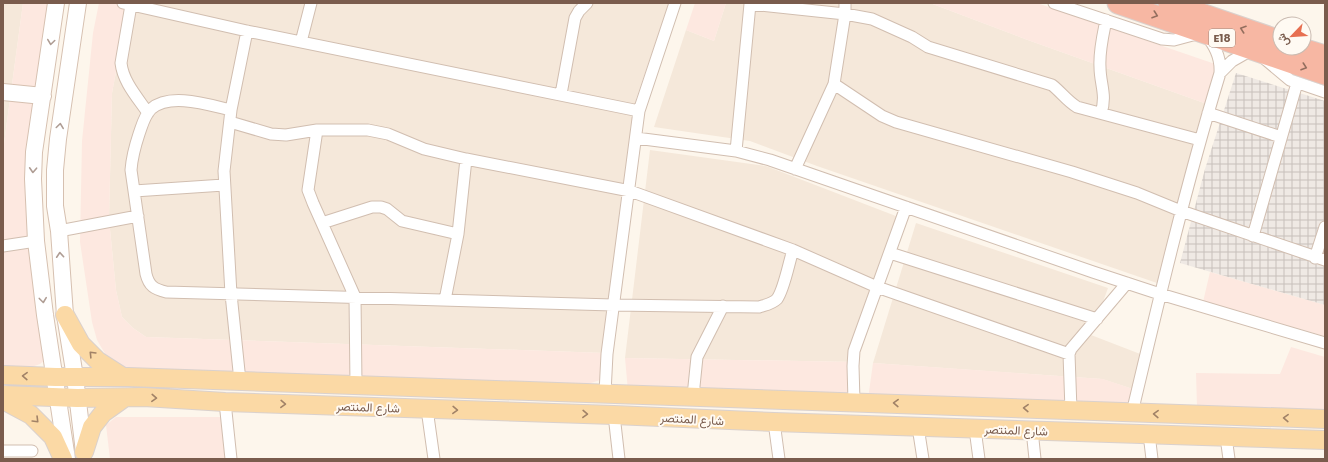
<svg xmlns="http://www.w3.org/2000/svg" width="1328" height="462" font-family="Poppins,Vazirmatn,sans-serif">
	<style>
		.residential { fill: #f5e8da }
		.commercial { fill: #fde8e0 }
		.industrial { fill: url(#industrial-grid) }
		.lines { fill: none; stroke-linecap: round; stroke-linejoin: round }
		.street-casing { stroke: #d1beb0; stroke-width: 13 }
		.secondary-casing { stroke: #d6c0b0; stroke-width: 18 }
		.primary-casing { stroke: #dad1cd; stroke-width: 20 }
		.highway-casing { stroke: #dad1cd; stroke-width: 23 }
		.street { stroke: #fff; stroke-width: 11 }
		.secondary { stroke: #fff; stroke-width: 16 }
		.primary { stroke: #fbd9a5; stroke-width: 18 }
		.highway { stroke: #f7b7a3; stroke-width: 21 }
		.oneway { stroke: #936e5e }
		.oneway2 { stroke: #af9d94 }
		.oneway3 { stroke: #a18267 }
		.labels { text-anchor: middle; dominant-baseline: central; stroke-width: 4; stroke-linejoin: round; paint-order: stroke }
		.shield { fill: #fffaf3; stroke: #a28b7f; stroke-width: 1 }
		.shield-label { font-size: 11px; font-weight: bold; fill: #7a5c4d }
		.street-label { font-size: 12px; fill: #7a5c4d; stroke: #fffaf3 }
	</style>
	<defs>
		<pattern id="industrial-grid" width="8" height="8" patternUnits="userSpaceOnUse"><rect width="8" height="8" fill="#efe9e4"/><path d="M0 4h8M4 0v8" fill="none" stroke="#c7c0bb"/></pattern>
	</defs>
	<rect width="100%" height="100%" fill="#fdf6ec"/>
	<!-- residential -->
	<path class="residential" d="M3,3H23L3,151Z
		M129,3H669L636,99L628,188L605,353L146,337L133,328L122,317L116,290L109,219L112,93Z
		M726,3H930L1025,39L1207,104L1157,283L817,166L750,141L654,127L686,30L714,41Z
		M650,150L766,166L901,218L864,320L857,362L625,358Z
		M916,223L1108,288L1091,335L1148,357L1142,392L1102,379L873,363Z"/>
	<!-- commercial -->
	<path class="commercial" d="M23,3H56L32,165L50,356L40,364L26,369L3,368V151Z
		M99,3H129L112,93L109,219L116,290L122,317L133,328L146,337L605,353L604,369L600,380L582,386L124,372L107,357L97,340L92,322L80,242L82,141L93,33Z
		M695,3H726L714,41L686,30Z
		M930,3H1037L1218,65L1207,104L1025,39Z
		M1210,272L1325,305V336L1203,302Z
		M1291,347L1325,357V412L1197,407L1196,373L1280,374Z
		M625,358L857,362L854,395L628,391Z
		M873,363L1103,379L1142,392L1134,409L868,399Z
		M116,417H222L226,459H110L106,425Z"/>
	<!-- industrial -->
	<path class="industrial" d="M1236,73L1325,101V305L1180,263L1205,169Z"/>
	<g class="lines">
		<!-- street casing -->
		<g class="street-casing">
			<path id="street" d="M123,3L247,31L639,111
				M1054,3L1162,39L1174,40L1204,32C1214,45 1221,56 1220,73C1186,185 1159,299 1132,413
				M131,5L121,63C123,82 138,98 148,113
				M301,42L311,3
				M1220,73L1232,61L1253,49L1290,80L1325,92
				M834,84L882,116L896,122L1072,172L1137,193L1181,211L1325,260
				M561,94L575,18L579,11L587,3
				M231,110C209,105 170,92 151,109C144,116 142,126 139,134C135,146 132,157 131,170L146,274C149,286 154,289 166,292L613,305L759,307C765,305 772,304 777,299C784,290 789,262 793,250
				M1101,113C1107,95 1100,84 1100,67C1099,51 1103,35 1106,20
				M1208,113L1281,137
				M230,122L271,134L286,135L317,130H368L388,134L424,149L466,159L630,191L793,250L877,287L1069,354
				M317,130L308,190L313,203L355,297L356,385
				M636,138L736,151L770,160L1093,272L1160,294L1325,343
				M736,151L750,4L845,14L872,19L912,37L928,47L1052,85C1061,92 1067,101 1077,107L1200,140
				M795,169L834,84L845,14V3
				M134,191L224,185
				M322,223L372,207H381L387,209L402,221L458,234
				M59,231L138,216
				M1253,236L1297,83
				M3,246L36,241
				M890,253L1097,319
				M1315,258L1325,227
				M445,300L458,234L466,159
				M240,381L231,294L224,171L231,110L247,31
				M605,393L607,354L639,111L675,3
				M693,396L697,357L723,306
				M854,401L853,366L854,351L906,207
				M225,402L231,459
				M427,409L434,459
				M1071,410L1069,354L1071,349L1127,283
				M614,415L619,459
				M774,422L779,459
				M918,427L923,459
				M975,429L979,459
				M1032,430L1035,459
				M1149,434L1152,459
				M1226,437L1229,459
				M3,451H32"/>
		</g>
		<!-- secondary casing -->
		<g class="secondary-casing">
			<path id="secondary" d="M56,3L34,152L33,179L36,241L45,315L67,459
				M78,3L58,139L55,170V206L59,231L65,315L75,377L84,452
				M3,92L43,96"/>
		</g>
		<!-- primary casing -->
		<g class="primary-casing">
			<path id="primary" d="M65,315L81,344L98,361L123,377
				M3,375L56,377H128L1325,419
				M3,395L77,398L144,397L225,402L614,415L774,422L1325,440
				M3,400L31,415L53,437L63,459
				M84,452L92,427L103,413L124,398"/>
		</g>
		<!-- highway casing -->
		<g class="highway-casing">
			<path id="highway" d="M1118,3L1325,74
				M1169,3L1280,41
				M1299,48L1325,56"/>
		</g>
		<!-- street -->
		<use href="#street" class="street"/>
		<!-- secondary -->
		<use href="#secondary" class="secondary"/>
		<!-- primary -->
		<use href="#primary" class="primary"/>
		<!-- highway -->
		<use href="#highway" class="highway"/>
	</g>
	<!-- one-way arrows -->
	<defs><path id="oneway-chevron" d="M-2-3.5L2.5 0L-2 3.5" fill="none" stroke-width="1.6" stroke-linecap="round" stroke-linejoin="round"/></defs>
	<g class="oneway">
		<use href="#oneway-chevron" transform="translate(1155 15) rotate(19)"/>
		<use href="#oneway-chevron" transform="translate(1243 29) rotate(-161)"/>
		<use href="#oneway-chevron" transform="translate(1304 67) rotate(19)"/>
	</g>
	<g class="oneway2">
		<use href="#oneway-chevron" transform="translate(51 42) rotate(98)"/>
		<use href="#oneway-chevron" transform="translate(60 126) rotate(-82)"/>
		<use href="#oneway-chevron" transform="translate(33 170) rotate(93)"/>
		<use href="#oneway-chevron" transform="translate(60 255) rotate(-94)"/>
		<use href="#oneway-chevron" transform="translate(43 300) rotate(83)"/>
	</g>
	<g class="oneway3">
		<use href="#oneway-chevron" transform="translate(92 354) rotate(-134)"/>
		<use href="#oneway-chevron" transform="translate(25 376) rotate(-178)"/>
		<use href="#oneway-chevron" transform="translate(154 398) rotate(3)"/>
		<use href="#oneway-chevron" transform="translate(896 403) rotate(-178)"/>
		<use href="#oneway-chevron" transform="translate(283 404) rotate(2)"/>
		<use href="#oneway-chevron" transform="translate(1026 408) rotate(-178)"/>
		<use href="#oneway-chevron" transform="translate(455 410) rotate(2)"/>
		<use href="#oneway-chevron" transform="translate(585 414) rotate(2)"/>
		<use href="#oneway-chevron" transform="translate(1156 414) rotate(-178)"/>
		<use href="#oneway-chevron" transform="translate(1286 418) rotate(-178)"/>
		<use href="#oneway-chevron" transform="translate(36 420) rotate(45)"/>
	</g>
	<g class="labels">
		<!-- shield labels -->
		<rect class="shield" x="1209" y="29" width="26" height="18" rx="3"/>
		<g class="shield-label">
			<text x="1222" y="38">E18</text>
		</g>
		<!-- street labels -->
		<g class="street-label">
			<text transform="translate(368 407) rotate(2)">شارع المنتصر</text>
			<text transform="translate(692 419) rotate(3)">شارع المنتصر</text>
			<text transform="translate(1016 430) rotate(2)">شارع المنتصر</text>
		</g>
	</g>
	<!-- border -->
	<rect width="1328" height="462" fill="none" stroke="#7a5c4d" stroke-width="8"/>
	<!-- north arrow -->
	<g transform="translate(1292 36) rotate(245)"><circle r="19" fill="#fffaf3" stroke="#cabbb1"/>
	<path d="M0-3L7 15L0 10L-7 15Z" fill="#e76f51"/>
	<text y="-6" font-size="11" font-weight="bold" text-anchor="middle" fill="#7a5c4d">ش</text>
	</g>
</svg>
